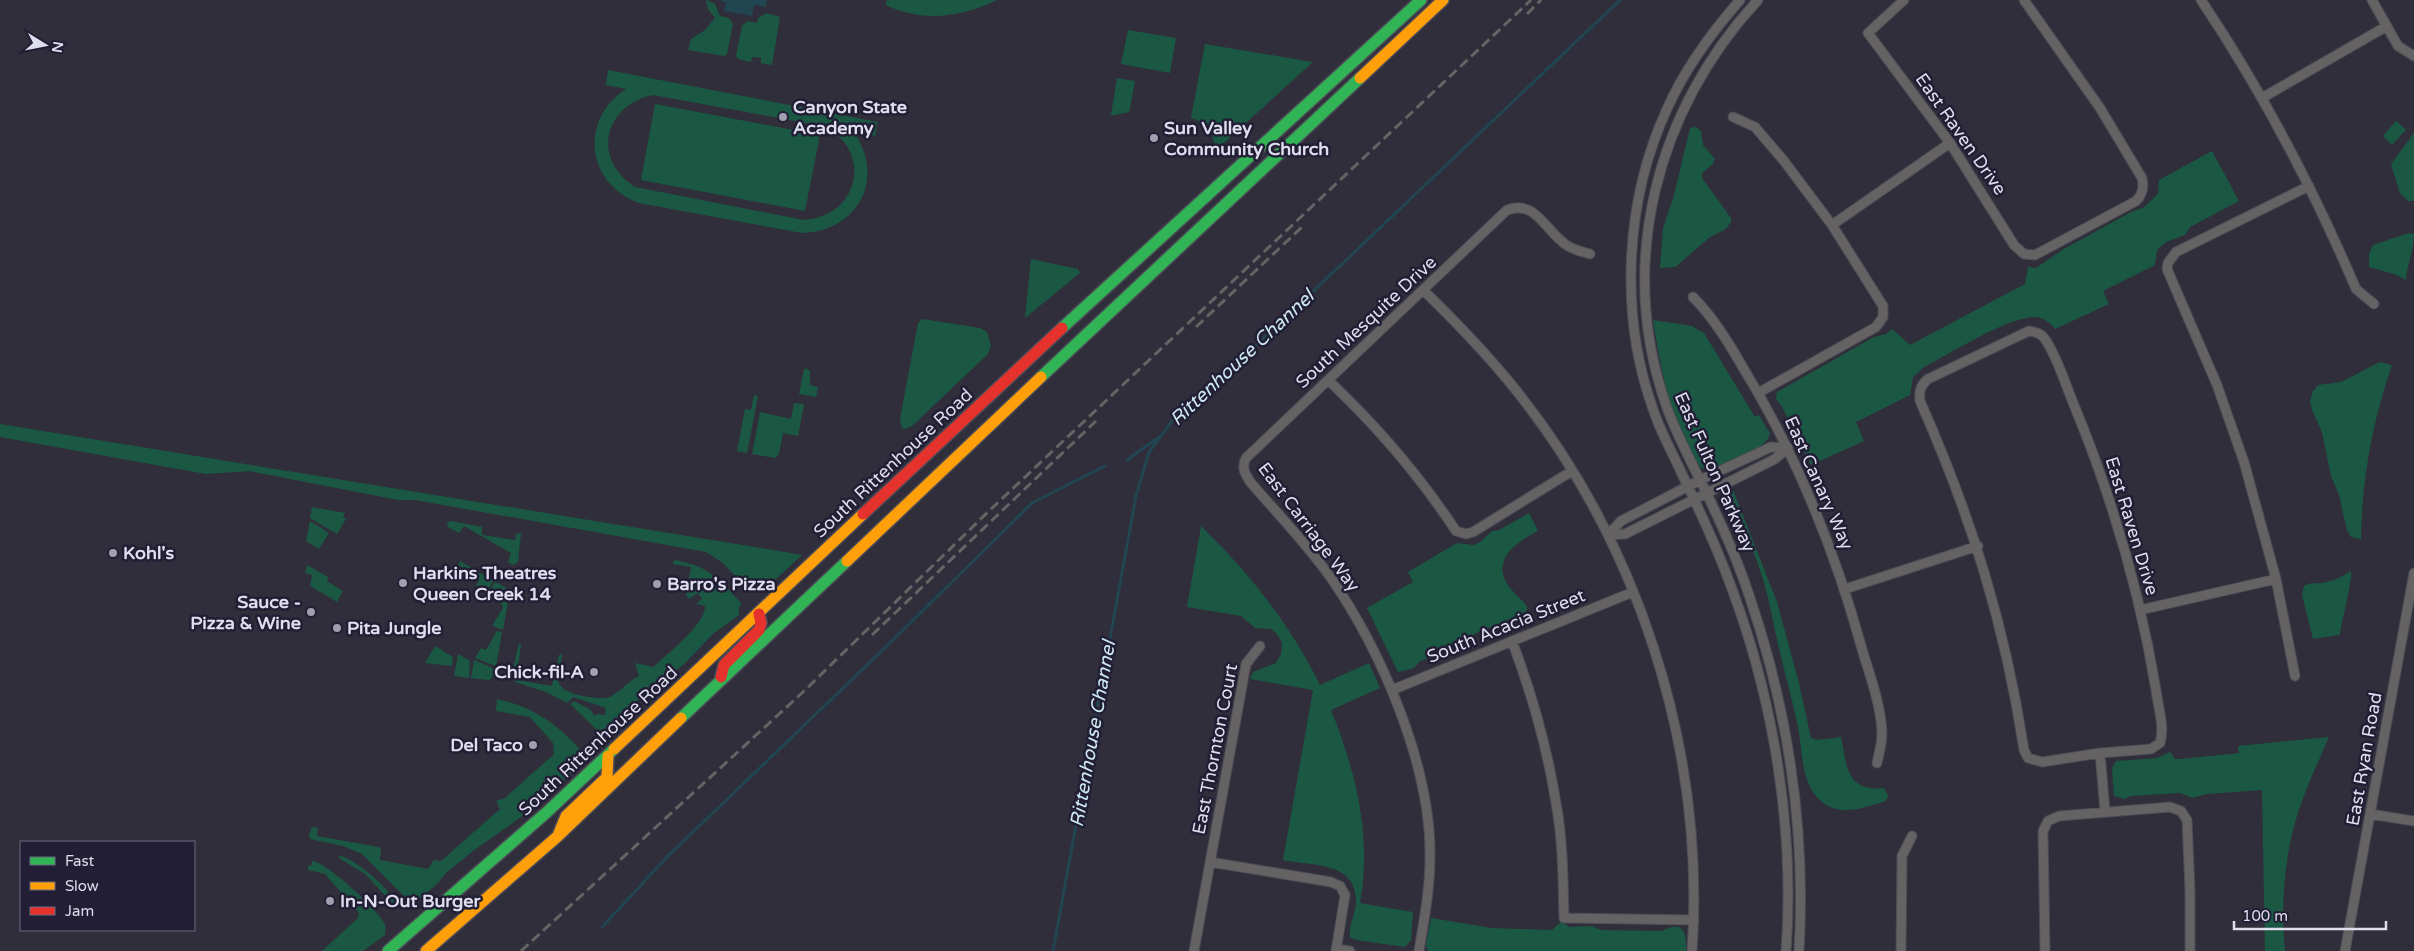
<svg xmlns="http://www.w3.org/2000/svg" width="2414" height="951" font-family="'Varela Round',sans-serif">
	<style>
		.green { fill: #1b5844; fill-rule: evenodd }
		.water { fill: #224552 }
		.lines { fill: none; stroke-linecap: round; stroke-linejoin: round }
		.stream { stroke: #224552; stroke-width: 3 }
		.street-casing { stroke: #4c4b56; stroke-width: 11 }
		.fast-casing { stroke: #4c4b56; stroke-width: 14 }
		.slow-casing { stroke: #4c4b56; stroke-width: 14 }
		.jam-casing { stroke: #4c4b56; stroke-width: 14 }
		.street { stroke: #646262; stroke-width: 9 }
		.fast { stroke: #30b455; stroke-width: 11 }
		.slow { stroke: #ff9f0a; stroke-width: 11 }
		.jam { stroke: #e5322d; stroke-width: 11 }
		.rail { stroke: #656465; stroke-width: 3; stroke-dasharray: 10 5; stroke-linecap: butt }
		.poi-dot { fill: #a1a0af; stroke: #211e35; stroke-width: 2 }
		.labels { text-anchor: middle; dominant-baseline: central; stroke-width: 5; stroke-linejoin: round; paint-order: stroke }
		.poi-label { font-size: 18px; font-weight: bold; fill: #dfdeee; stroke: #211e35; text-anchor: start }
		.street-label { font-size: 18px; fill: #dfdeee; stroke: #211e35 }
		.water-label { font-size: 19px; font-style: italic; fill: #cee8f2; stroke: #211e35 }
	</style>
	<rect width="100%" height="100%" fill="#2f2e3a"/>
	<!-- green -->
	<path class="green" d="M706,0L715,4L720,16L729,18L733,24L727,54L725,56L688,50L691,39L705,30L715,18L708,9Z
		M887,0H997C962,17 923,23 886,5Z
		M766,13L780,17L772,65L761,63V58L752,57L751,62L738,59L736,56L742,26L748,21L757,23L758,18Z
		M1128,30L1176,38L1170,73L1121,64Z
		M1205,44L1313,62L1214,152C1216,136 1208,122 1191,118Z
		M608,70L878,122L875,136L854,132C886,179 858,231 802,233L639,203C586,184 579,120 626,89L606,85ZM653,95L822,126C874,148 860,217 804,220L635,187C591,159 604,105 653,95Z
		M1117,78L1135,81L1129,113C1122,112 1117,116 1111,115Z
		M655,104L820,135L805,211L641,180Z
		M2396,121L2406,130L2392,145L2383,136Z
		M1696,127L1701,131L1703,145L1715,159L1712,165L1702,173V178L1731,218V222L1726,229L1710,237L1680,263L1675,267L1660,268L1663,228L1674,195L1690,128Z
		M2414,132V201H2408L2400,193L2391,165C2398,153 2407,144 2414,132Z
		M2212,151L2239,201L2190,227L2185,235L2166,242L2157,250L2155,265L2103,291L2109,304L2055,329C2050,323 2045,318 2036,317C2011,315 1949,354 1924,367L1913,377L1910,395L1856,422L1864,441L1811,465L1781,405L1776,399L1777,392L1874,337L1886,334L1892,329L1910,345L2025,284L2028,267L2036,268L2062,250L2133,211L2143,208L2158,194L2159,180Z
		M2409,233L2414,234C2414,249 2407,265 2406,280L2397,275L2369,267V254L2373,245Z
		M1031,259L1078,269L1080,273L1025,318Z
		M922,319L980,328L987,332L991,346L988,354L912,426L905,429L902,428L900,419L918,323Z
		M1653,320L1692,326L1704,333L1755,417L1759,415L1767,429L1770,432C1770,449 1726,464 1711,470L1701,468C1671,427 1661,370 1653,320Z
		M2380,362L2392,365C2372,423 2362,479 2361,539L2351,537L2347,530L2339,495L2331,476L2322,432L2312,410L2310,401L2313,391L2318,385L2341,382Z
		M806,368L810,371V385L818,387L816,397L799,394L804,369Z
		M754,395L758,396L747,453L737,451L745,409L751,410Z
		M794,403L804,404L798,436L783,433L779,454L775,458L752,454L760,412L791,419Z
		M0,424L773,550L802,555L763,591H754L752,594L723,563L706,552L415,500H398L249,471L206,474L0,437Z
		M1733,490L1777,602L1799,683L1811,738L1817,740L1841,737C1847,766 1846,792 1884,788L1888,796L1886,801C1865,807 1840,818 1821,801C1800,783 1803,751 1798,727C1793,702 1786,677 1780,653C1768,600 1762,546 1723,506L1722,499Z
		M312,507L345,513L343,517L346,519L337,534L310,518Z
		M1529,513L1538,531C1516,542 1488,561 1511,589C1516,595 1522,600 1527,606V612L1474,634V639L1420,661L1414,668L1398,672L1367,608L1413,582L1408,572L1457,543L1473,545L1480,542L1492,531L1499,530Z
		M310,521L329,533L319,549L306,541Z
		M451,521L482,527V535L515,540L516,534L521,533L518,562L513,565L508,562L511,553L464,526L459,533L448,527L447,523Z
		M1201,526C1250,574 1290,624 1320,685L1369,663L1380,688L1331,710C1356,772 1372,837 1360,903L1413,912L1411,940L1405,947L1356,940L1350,937C1348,926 1357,911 1356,899C1355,861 1310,866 1283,860L1313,690L1250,679L1253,672L1276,663L1281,654L1282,643L1277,634L1271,629L1255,628L1241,616L1187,607Z
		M674,560C711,567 717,577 742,604L739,606V615L714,633L683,665L634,703L608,731H598L570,704L574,701L591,710L594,716L598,714L605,715L606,708L573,697L567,703L546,692L515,682L514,678H511L519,643L521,645L516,680L552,686L559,655L561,654L562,656C561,664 556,676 559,683C563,695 596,699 607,698C620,693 625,683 639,676L635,663L653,667C666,655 706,624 705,606L696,604L702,599L698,593L689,599L686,595L691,567L673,564Z
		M460,561L493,581L487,591L476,585L479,580L477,576L458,565Z
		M307,565L328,577L327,581L343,591L337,602L310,586L312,575L305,573Z
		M2351,571C2353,579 2341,622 2340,635L2313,639L2302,595L2304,586C2311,582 2313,584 2320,583C2332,582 2341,577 2351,571Z
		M495,582L510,590L503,630L492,626L503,608L502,604L487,595Z
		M497,631L502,632L496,666L475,658L481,648L486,650Z
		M435,646L453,657L452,666L425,663Z
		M458,654L470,661L469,678L454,676Z
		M474,660L495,669L492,678L489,680L471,678Z
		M497,699C533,707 558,724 582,752L581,764L578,766L574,764L573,772L524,815L473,851L445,874L436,885L419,899H407L362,854L343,846L310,839L309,834L312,827L318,828L317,836L379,847L381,849L380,860L428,869L434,860L441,861L500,809L496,801L505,798L554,754L553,743L530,717L496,711Z
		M2329,737C2321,756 2312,774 2305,793C2285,844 2280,897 2285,951H2265L2262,790L2207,794L2192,798L2180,793L2130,796L2124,799L2114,796L2112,768L2116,761L2157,758L2170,752L2175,759H2181L2239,753L2238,746Z
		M339,855C356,860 390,888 396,904H393L365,874L339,858Z
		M312,861C327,862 379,911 385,924C386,927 385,932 385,935L363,951H322L358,918L359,913L325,874L308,870V865L311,866Z
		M1431,918L1491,928L1552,930L1561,922L1570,927L1592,926L1601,930L1662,931C1683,920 1687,932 1686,951H1428L1426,945Z"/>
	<!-- water -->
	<path class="water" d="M719,0H767L766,7L754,5L752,16L724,11L726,3Z"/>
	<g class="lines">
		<!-- stream -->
		<path class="stream" d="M1127,460L1159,437
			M602,927L668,856L891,642L1032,503L1105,466
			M1053,951L1136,496L1149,452L1175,417L1245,356L1620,0"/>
		<!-- street casing -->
		<g class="street-casing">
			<path id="street" d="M1740,0C1711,33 1685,68 1667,109C1625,200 1619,314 1653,409C1660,431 1672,452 1682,474C1700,511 1718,550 1732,589C1774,702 1795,831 1786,951
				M1758,0C1656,110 1616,264 1667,408C1677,436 1692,463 1705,490C1722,525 1738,561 1750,598C1788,711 1806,831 1799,951
				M1904,0L1868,33L1950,143L2014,245L2024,254L2035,255L2136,201C2143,194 2144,187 2142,178L2100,108L2024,0
				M2201,0C2262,91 2313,188 2356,289L2374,304
				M2372,0L2398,46L2414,56
				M2262,98L2387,26
				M1733,117L1755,127L1784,161L1832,225L1883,306V317L1876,327L1758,393
				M1832,225L1950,143
				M1423,290C1452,318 1480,347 1506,378C1637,535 1706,747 1692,951
				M1693,297C1714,318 1730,345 1745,371C1798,458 1835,551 1862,649C1870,676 1881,705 1882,733C1882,743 1879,754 1877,763
				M2029,331C2035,332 2041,333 2045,339C2058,358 2065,384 2074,405C2112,497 2140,593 2156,690C2158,707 2165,727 2160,743L2151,749L2100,753L2042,762L2028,758L2024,750C2005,625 1971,516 1920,401C1919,391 1920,386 1928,379Z
				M1328,380C1377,426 1419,475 1456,531L1466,534L1473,532L1572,471
				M1608,535L1621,521L1700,480L1771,447L1788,448
				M1608,535L1625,534L1775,459L1788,448
				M1845,589L1978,546
				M2140,610L2276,579
				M1512,641C1532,694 1547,747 1556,803C1563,841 1563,879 1564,918L1694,920
				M2295,676L2276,579L2244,462L2217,385L2167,269L2168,263L2176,252L2309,186
				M1392,690L1633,592
				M2100,753L2105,811
				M2370,814L2414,821
				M1210,862L1331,882L1340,886L1345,895L1336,951
				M1336,949L1350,951
				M1194,951L1246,664L1260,646
				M1419,951C1424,920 1430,889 1430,857C1431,766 1382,652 1331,578C1307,544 1278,514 1251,483C1245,474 1241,468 1246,458L1507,210C1537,199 1546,233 1568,246C1574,250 1583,252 1590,254
				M1901,951L1902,856L1912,836
				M2045,951L2043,831L2048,821L2059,816L2170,807L2181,811L2187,820L2190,891V951
				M2345,951L2414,573"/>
		</g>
		<!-- fast casing -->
		<g class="fast-casing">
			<path id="fast" d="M1062,328L1421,0
				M1041,377L1360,78
				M681,718L847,561
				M388,951L547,812L614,749"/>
		</g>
		<!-- slow casing -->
		<g class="slow-casing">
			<path id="slow" d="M1360,78L1443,0
				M847,561L1041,377
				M614,749L863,514
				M559,833L566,816L607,777L608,756
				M426,951L558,836L681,718"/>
		</g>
		<!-- jam casing -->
		<g class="jam-casing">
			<path id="jam" d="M863,514L1062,328
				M721,677L724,665L759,630L761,623L759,614"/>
		</g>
		<!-- street -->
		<use href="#street" class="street"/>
		<!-- fast -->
		<use href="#fast" class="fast"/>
		<!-- slow -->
		<use href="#slow" class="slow"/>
		<!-- jam -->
		<use href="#jam" class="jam"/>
		<!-- rail -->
		<path class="rail" d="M1527,14L1541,0
			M1196,327L1302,227
			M872,635L1096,421
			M521,951L802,693L989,511L1531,0"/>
	</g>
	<!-- markers -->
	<g class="poi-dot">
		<circle cx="783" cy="117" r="5"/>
		<circle cx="1154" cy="138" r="5"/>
		<circle cx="113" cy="553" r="5"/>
		<circle cx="403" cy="583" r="5"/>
		<circle cx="657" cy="584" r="5"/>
		<circle cx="311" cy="612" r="5"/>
		<circle cx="337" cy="628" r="5"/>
		<circle cx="594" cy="672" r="5"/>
		<circle cx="533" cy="745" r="5"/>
		<circle cx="330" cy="901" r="5"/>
	</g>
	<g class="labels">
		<!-- poi labels -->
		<g class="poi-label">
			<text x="793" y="107">Canyon State<tspan x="793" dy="21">Academy</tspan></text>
			<text x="1164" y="128">Sun Valley<tspan x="1164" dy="21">Community Church</tspan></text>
			<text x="123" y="553">Kohl's</text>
			<text x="413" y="573">Harkins Theatres<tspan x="413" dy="21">Queen Creek 14</tspan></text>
			<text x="667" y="584">Barro's Pizza</text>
			<text x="301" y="602" text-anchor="end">Sauce -<tspan x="301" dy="21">Pizza &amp; Wine</tspan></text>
			<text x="347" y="628">Pita Jungle</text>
			<text x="584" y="672" text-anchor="end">Chick-fil-A</text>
			<text x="523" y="745" text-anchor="end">Del Taco</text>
			<text x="340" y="901">In-N-Out Burger</text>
		</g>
		<!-- street labels -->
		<g class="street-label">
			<text transform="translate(1961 134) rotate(55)">East Raven Drive</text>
			<text transform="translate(1366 322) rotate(-43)">South Mesquite Drive</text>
			<text transform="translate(893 463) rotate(-43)">South Rittenhouse Road</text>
			<text transform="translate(1715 472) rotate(66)">East Fulton Parkway</text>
			<text transform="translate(1819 483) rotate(66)">East Canary Way</text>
			<text transform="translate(2132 526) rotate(73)">East Raven Drive</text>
			<text transform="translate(1309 527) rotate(53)">East Carriage Way</text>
			<text transform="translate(1506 626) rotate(-22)">South Acacia Street</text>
			<text transform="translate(598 741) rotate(-43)">South Rittenhouse Road</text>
			<text transform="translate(1215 749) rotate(-79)">East Thornton Court</text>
			<text transform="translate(2364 759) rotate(-80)">East Ryan Road</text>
		</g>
		<!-- water labels -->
		<g class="water-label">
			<text transform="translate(1242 358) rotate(-43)">Rittenhouse Channel</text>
			<text transform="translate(1093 734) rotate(-80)">Rittenhouse Channel</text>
		</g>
	</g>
	<!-- legend -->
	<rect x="20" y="841" width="175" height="90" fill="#211e35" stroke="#6d6b7f"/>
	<rect x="30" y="857" width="25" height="8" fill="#30b455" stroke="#6d6b7f"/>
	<text x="65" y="866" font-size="15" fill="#dfdeee">Fast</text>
	<rect x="30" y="882" width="25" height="8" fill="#ff9f0a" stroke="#6d6b7f"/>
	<text x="65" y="891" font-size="15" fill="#dfdeee">Slow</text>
	<rect x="30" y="907" width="25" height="8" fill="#e5322d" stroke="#6d6b7f"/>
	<text x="65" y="916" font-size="15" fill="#dfdeee">Jam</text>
	<!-- north arrow -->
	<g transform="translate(45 45) rotate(100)" stroke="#211e35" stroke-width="4" paint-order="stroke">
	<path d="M0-4L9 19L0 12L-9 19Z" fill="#dfdeee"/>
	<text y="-8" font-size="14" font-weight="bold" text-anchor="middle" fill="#dfdeee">N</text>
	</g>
	<!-- scale -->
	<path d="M2234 921v8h152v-8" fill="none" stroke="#dfdeee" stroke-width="2.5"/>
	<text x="2242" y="921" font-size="15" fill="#dfdeee" stroke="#211e35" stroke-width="4" paint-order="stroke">100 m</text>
</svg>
